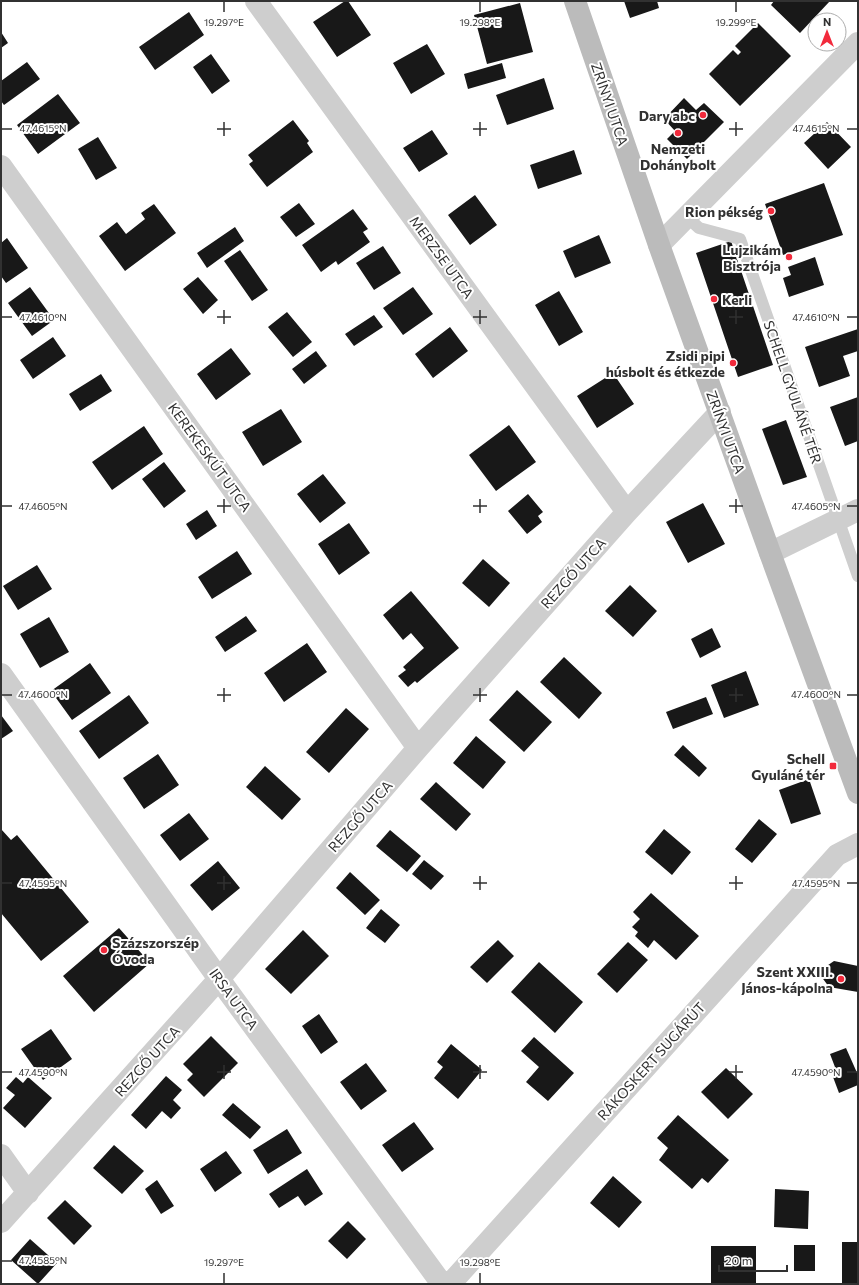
<svg xmlns="http://www.w3.org/2000/svg" width="859" height="1285" font-family="Commissioner,sans-serif">
	<style>
		.building { fill: #181818 }
		.lines { fill: none; stroke-linecap: round; stroke-linejoin: round }
		.service { stroke: #cecece; stroke-width: 12 }
		.minor { stroke: #cecece; stroke-width: 22 }
		.secondary { stroke: #bbb; stroke-width: 22 }
		.ticks { fill: none; stroke: #313131; stroke-width: 1.5 }
		.poi-dot { fill: #f22a3c; stroke: #fff; stroke-width: 1.5 }
		.labels { text-anchor: middle; dominant-baseline: central; stroke-width: 4; stroke-linejoin: round; paint-order: stroke }
		.street-label { font-size: 14px; fill: #313131; stroke: #fff }
		.poi-label { font-size: 14px; font-weight: bold; fill: #313131; stroke: #fff; text-anchor: end }
		.ticks-label { font-size: 10px; text-anchor: middle; fill: #313131; stroke: #fff; stroke-width: 4; stroke-linejoin: round; paint-order: stroke }
	</style>
	<rect width="100%" height="100%" fill="#fff"/>
	<!-- building -->
	<path class="building" d="M345,1H348L371,35L337,57L313,22Z
		M624,1H657L659,8L630,18Z
		M774,1H830L800,33L771,5Z
		M520,3L533,52L487,64L474,15Z
		M189,12L204,35L155,70L139,47Z
		M758,23L791,56L740,106L709,74L733,50L738,55L741,52L735,46Z
		M1,32L8,43L1,48Z
		M427,44L445,74L411,94L393,63Z
		M211,54L230,81L212,94L193,67Z
		M27,62L40,79L4,105L1,101V81Z
		M502,63L506,78L468,89L464,74Z
		M544,78L554,109L507,125L496,95Z
		M58,94L80,123L38,154L17,125Z
		M684,98L696,110L704,103L724,122L687,159L667,139L675,131L664,119Z
		M293,120L309,141L307,143L313,152L267,187L249,164L253,161L248,155Z
		M827,122L851,147L828,169L804,143Z
		M432,130L448,154L419,172L403,148Z
		M98,137L117,168L96,180L78,149Z
		M574,150L582,174L538,189L530,165Z
		M824,183L843,235L783,255L765,204Z
		M475,195L497,225L470,245L448,215Z
		M299,203L315,224L296,237L280,217Z
		M154,204L176,233L125,271L99,236L117,222L126,234L145,219L141,213Z
		M353,209L368,229L363,232L370,242L338,265L336,261L321,272L302,245Z
		M235,227L244,241L207,268L197,253Z
		M599,235L611,263L575,278L563,251Z
		M7,238L28,268L6,283L1,276V243Z
		M731,241L773,365L738,377L696,253Z
		M383,246L401,273L374,290L356,263Z
		M240,250L268,290L252,301L224,261Z
		M815,257L824,285L789,297L783,278L791,275L788,267Z
		M198,277L218,300L203,314L183,289Z
		M30,287L54,320L32,336L8,303Z
		M413,287L433,314L403,335L383,308Z
		M559,291L583,332L559,346L535,305Z
		M287,312L312,342L293,357L268,327Z
		M374,315L383,327L354,346L345,334Z
		M450,327L468,351L433,378L415,354Z
		M858,329V351L843,356L850,376L819,387L805,347Z
		M53,337L66,356L33,379L20,360Z
		M231,348L251,374L216,400L197,374Z
		M316,351L327,366L304,384L292,369Z
		M613,373L634,404L597,428L577,396Z
		M101,374L112,391L80,411L69,394Z
		M858,397V441L845,446L830,407Z
		M281,409L302,442L263,466L242,432Z
		M786,420L807,477L783,485L762,429Z
		M509,425L536,462L496,491L469,455Z
		M144,426L163,454L112,490L92,462Z
		M164,462L186,491L164,508L142,479Z
		M323,474L346,503L320,523L297,494Z
		M528,494L543,512L538,516L542,522L527,534L508,511Z
		M703,503L725,544L688,563L666,522Z
		M207,510L217,526L196,540L186,524Z
		M349,523L370,553L339,575L318,544Z
		M237,551L252,574L212,599L198,577Z
		M483,559L510,583L489,607L462,583Z
		M37,565L52,589L18,610L3,586Z
		M630,585L657,611L633,637L605,611Z
		M411,591L459,648L417,683L415,681L408,687L398,676L406,670L403,667L424,648L411,633L403,640L383,615Z
		M246,616L257,631L225,652L215,637Z
		M49,617L69,652L40,668L20,634Z
		M712,628L721,647L700,658L691,639Z
		M307,643L327,672L284,702L264,673Z
		M564,657L602,693L579,719L540,682Z
		M90,663L111,693L72,720L51,691Z
		M746,671L759,705L724,718L711,685Z
		M517,690L552,722L524,752L489,720Z
		M129,695L149,723L99,759L79,731Z
		M706,697L713,714L673,729L666,712Z
		M346,708L369,729L329,773L306,752Z
		M1,715L13,731L1,739Z
		M476,736L506,762L483,789L453,763Z
		M683,745L707,768L699,777L674,755Z
		M158,754L179,785L144,809L123,778Z
		M265,766L301,799L282,820L246,787Z
		M809,779L821,814L791,824L779,790Z
		M436,782L471,814L456,831L420,799Z
		M189,813L209,839L180,861L160,835Z
		M759,819L777,834L752,863L735,849Z
		M1,829L11,840L17,835L89,922L41,961L1,913Z
		M664,829L691,852L672,875L645,852Z
		M390,830L421,856L407,872L376,846Z
		M424,860L444,876L431,890L412,874Z
		M218,861L240,888L212,911L190,885Z
		M350,872L380,900L365,915L336,888Z
		M651,893L699,936L676,960L654,940L648,948L635,936L638,932L632,927L640,919L633,912Z
		M381,909L400,925L385,943L366,928Z
		M119,928L150,963L94,1012L63,976Z
		M303,930L329,956L291,994L265,969Z
		M498,940L514,956L487,983L470,967Z
		M628,942L648,960L617,993L597,974Z
		M834,961L858,966V992L829,987L818,972Z
		M539,962L583,1002L555,1033L511,992Z
		M319,1014L338,1042L321,1054L302,1026Z
		M51,1029L72,1059L43,1080L21,1049Z
		M211,1036L238,1063L204,1097L187,1080L193,1074L183,1064Z
		M534,1037L574,1073L548,1101L526,1082L539,1067L521,1051Z
		M451,1044L482,1070L458,1099L434,1078L443,1067L437,1062Z
		M846,1048L858,1075V1085L839,1093L833,1077L838,1075L830,1054Z
		M366,1063L387,1091L361,1110L340,1082Z
		M726,1068L753,1094L728,1119L701,1092Z
		M166,1076L182,1090L173,1100L181,1108L171,1119L162,1111L146,1129L131,1115Z
		M16,1077L23,1083L28,1077L52,1098L25,1128L3,1108L15,1095L6,1088Z
		M233,1103L261,1127L250,1139L222,1115Z
		M678,1115L729,1160L708,1183L702,1178L692,1189L659,1160L668,1148L657,1138Z
		M414,1122L434,1149L402,1172L382,1145Z
		M287,1129L302,1153L268,1174L253,1150Z
		M114,1145L144,1171L122,1194L93,1168Z
		M226,1151L242,1173L215,1192L200,1169Z
		M307,1169L323,1194L305,1206L298,1196L279,1208L269,1194Z
		M613,1176L642,1202L619,1228L590,1203Z
		M157,1180L174,1206L161,1214L145,1189Z
		M775,1189L809,1191L808,1229L774,1227Z
		M65,1200L92,1226L74,1245L47,1218Z
		M348,1221L366,1239L347,1259L328,1241Z
		M30,1239L57,1263L38,1284L11,1260Z
		M842,1242H858V1284H842Z
		M794,1245H815V1271H794Z
		M711,1246H756V1284H711Z"/>
	<g class="lines">
		<!-- service -->
		<path class="service" d="M687,217L699,228L740,239L858,576"/>
		<!-- minor -->
		<path class="minor" d="M256,1L627,512
			M1,166L418,748
			M659,245L858,43
			M770,553L858,510
			M1,674L219,979L442,1284
			M1,1155L28,1193
			M1,1222L219,979L418,748L627,512L720,412
			M450,1284L837,855L858,844"/>
		<!-- secondary -->
		<path class="secondary" d="M575,1L659,245L770,553L858,793"/>
	</g>
	<!-- ticks -->
	<path class="ticks" d="M224,2V12M480,2V12M736,2V12M224,122V136M480,122V136M736,122V136M2,129H12M217,129H231M473,129H487M729,129H743M847,129H857M224,310V324M480,310V324M736,310V324M2,317H12M217,317H231M473,317H487M729,317H743M847,317H857M224,499V513M480,499V513M736,499V513M2,506H12M217,506H231M473,506H487M729,506H743M847,506H857M224,688V702M480,688V702M736,688V702M2,695H12M217,695H231M473,695H487M729,695H743M847,695H857M224,876V890M480,876V890M736,876V890M2,883H12M217,883H231M473,883H487M729,883H743M847,883H857M224,1065V1079M480,1065V1079M736,1065V1079M2,1072H12M217,1072H231M473,1072H487M729,1072H743M847,1072H857M2,1261H12M224,1273V1283M480,1273V1283"/>
	<!-- markers -->
	<g class="poi-dot">
		<circle cx="703" cy="115" r="4"/>
		<circle cx="678" cy="133" r="4"/>
		<circle cx="771" cy="211" r="4"/>
		<circle cx="789" cy="257" r="4"/>
		<circle cx="714" cy="299" r="4"/>
		<circle cx="733" cy="363" r="4"/>
		<rect x="829" y="762" width="8" height="8" rx="2"/>
		<circle cx="104" cy="950" r="4"/>
		<circle cx="841" cy="979" r="4"/>
	</g>
	<g class="labels">
		<!-- street labels -->
		<g class="street-label">
			<text transform="translate(610 104) rotate(71)">ZRÍNYI UTCA</text>
			<text transform="translate(442 257) rotate(54)">MERZSE UTCA</text>
			<text transform="translate(793 392) rotate(71)">SCHELL GYULÁNÉ TÉR</text>
			<text transform="translate(726 432) rotate(70)">ZRÍNYI UTCA</text>
			<text transform="translate(210 457) rotate(54)">KEREKESKÚT UTCA</text>
			<text transform="translate(573 573) rotate(-48)">REZGŐ UTCA</text>
			<text transform="translate(360 816) rotate(-49)">REZGŐ UTCA</text>
			<text transform="translate(234 999) rotate(54)">IRSA UTCA</text>
			<text transform="translate(147 1061) rotate(-48)">REZGŐ UTCA</text>
			<text transform="translate(651 1061) rotate(-48)">RÁKOSKERT SUGÁRÚT</text>
		</g>
		<!-- poi labels -->
		<g class="poi-label">
			<text x="695" y="115">Dary abc</text>
			<text x="678" y="148" text-anchor="middle">Nemzeti<tspan x="678" dy="16">Dohánybolt</tspan></text>
			<text x="763" y="211">Rion pékség</text>
			<text x="781" y="249">Lujzikám<tspan x="781" dy="16">Bisztrója</tspan></text>
			<text x="722" y="299" text-anchor="start">Kerli</text>
			<text x="725" y="355">Zsidi pipi<tspan x="725" dy="16">húsbolt és étkezde</tspan></text>
			<text x="825" y="758">Schell<tspan x="825" dy="16">Gyuláné tér</tspan></text>
			<text x="112" y="942" text-anchor="start">Százszorszép<tspan x="112" dy="16">Óvoda</tspan></text>
			<text x="833" y="971">Szent XXIII.<tspan x="833" dy="16">János-kápolna</tspan></text>
		</g>
	</g>
	<g class="ticks-label">
		<text x="224" y="26">19.297°E</text>
		<text x="480" y="26">19.298°E</text>
		<text x="736" y="26">19.299°E</text>
		<text x="43" y="132">47.4615°N</text>
		<text x="816" y="132">47.4615°N</text>
		<text x="43" y="321">47.4610°N</text>
		<text x="816" y="321">47.4610°N</text>
		<text x="43" y="510">47.4605°N</text>
		<text x="816" y="510">47.4605°N</text>
		<text x="43" y="698">47.4600°N</text>
		<text x="816" y="698">47.4600°N</text>
		<text x="43" y="887">47.4595°N</text>
		<text x="816" y="887">47.4595°N</text>
		<text x="43" y="1076">47.4590°N</text>
		<text x="816" y="1076">47.4590°N</text>
		<text x="43" y="1264">47.4585°N</text>
		<text x="224" y="1266">19.297°E</text>
		<text x="480" y="1266">19.298°E</text>
	</g>
	<!-- border -->
	<rect width="859" height="1285" fill="none" stroke="#313131" stroke-width="4"/>
	<!-- north arrow -->
	<g transform="translate(827 32)"><circle r="19" fill="#ffffff" stroke="#adadad"/>
	<path d="M0-3L7 15L0 10L-7 15Z" fill="#f22a3c"/>
	<text y="-6" font-size="11" font-weight="bold" text-anchor="middle" fill="#313131">N</text>
	</g>
	<!-- scale -->
	<path d="M719 1265v6h68v-6" fill="none" stroke="#313131" stroke-width="2"/>
	<text x="725" y="1265" font-size="12" fill="#313131" stroke="#ffffff" stroke-width="3" paint-order="stroke">20 m</text>
</svg>
